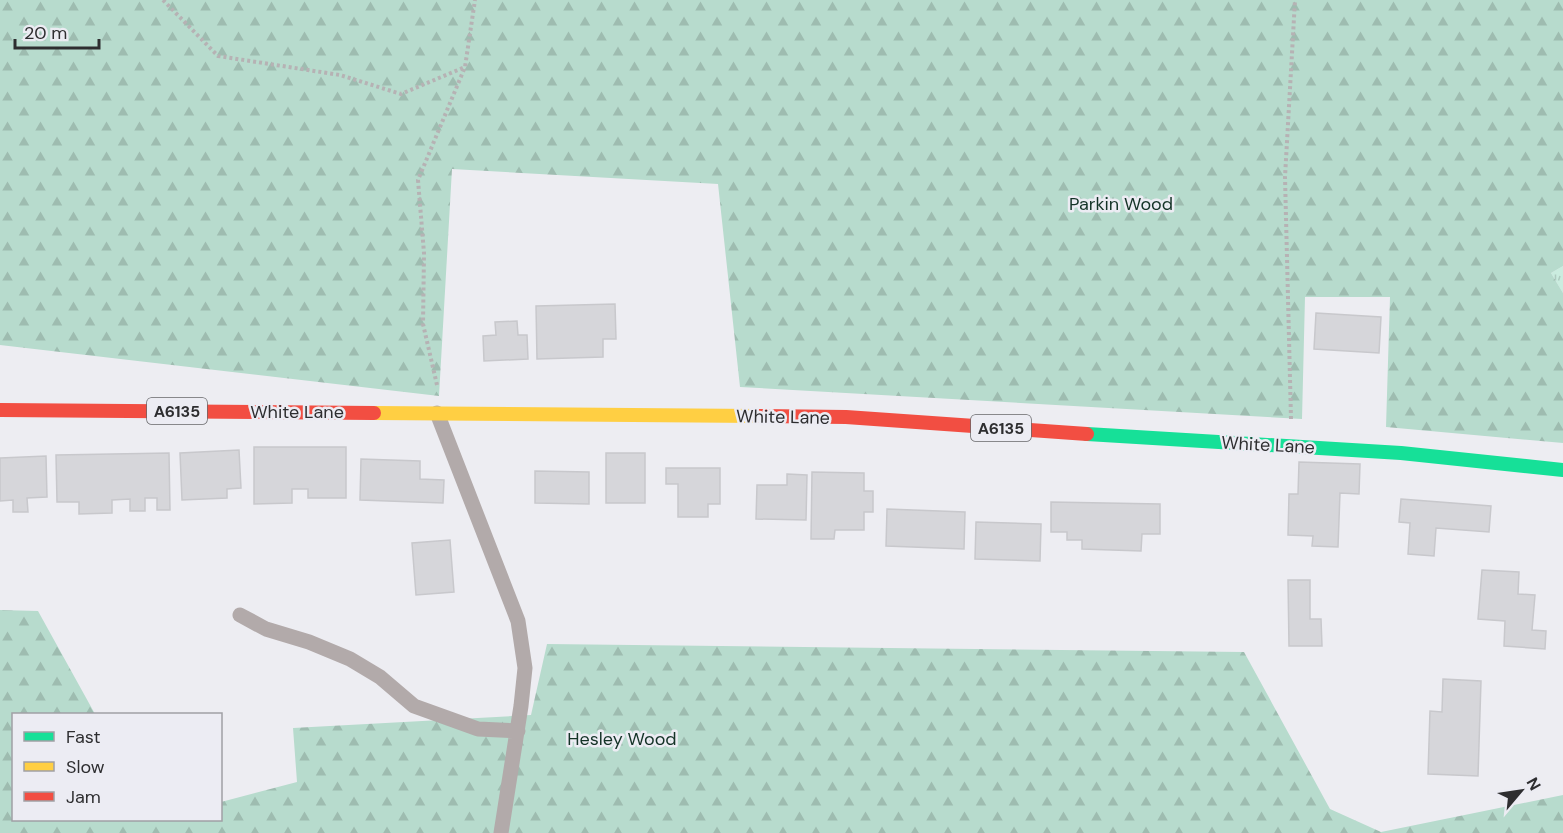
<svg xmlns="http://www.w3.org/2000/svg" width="1563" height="833" font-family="'DM Sans',sans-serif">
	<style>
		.grass { fill: url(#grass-tufts) }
		.forest { fill: url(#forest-firs) }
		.building { fill: #d6d6da; stroke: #c8c8cc; stroke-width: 1.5 }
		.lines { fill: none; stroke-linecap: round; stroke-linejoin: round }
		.path { stroke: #b6b2b4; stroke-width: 4; stroke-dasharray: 3 3; stroke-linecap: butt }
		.lane { stroke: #b2aaaa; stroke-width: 15 }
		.fast { stroke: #16e098; stroke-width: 14 }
		.slow { stroke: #ffcf43; stroke-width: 14 }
		.jam { stroke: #f24e42; stroke-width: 14 }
		.labels { text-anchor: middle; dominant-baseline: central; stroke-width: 5; stroke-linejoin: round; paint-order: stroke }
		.shield { fill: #ececf3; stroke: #67676a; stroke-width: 1.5 }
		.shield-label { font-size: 16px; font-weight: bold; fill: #2e2e30 }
		.park-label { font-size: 18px; fill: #143327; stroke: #ececf3 }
		.street-label { font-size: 18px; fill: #2e2e30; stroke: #ececf3 }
	</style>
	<defs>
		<pattern id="grass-tufts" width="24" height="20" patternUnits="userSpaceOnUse" patternTransform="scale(1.5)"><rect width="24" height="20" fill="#caecdf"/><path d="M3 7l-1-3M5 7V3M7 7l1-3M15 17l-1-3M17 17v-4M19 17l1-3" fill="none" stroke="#aecbc0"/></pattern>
		<pattern id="forest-firs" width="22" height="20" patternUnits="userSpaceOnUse" patternTransform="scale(1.5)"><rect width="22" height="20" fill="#b7dbcd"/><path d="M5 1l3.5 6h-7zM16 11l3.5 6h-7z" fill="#9ebcb0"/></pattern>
	</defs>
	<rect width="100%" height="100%" fill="#ededf2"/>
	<!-- grass -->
	<path class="grass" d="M1563,266V293L1551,273Z"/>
	<!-- forest -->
	<path class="forest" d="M0,0H1563V266L1551,273L1563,293V443L1386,427L1390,297H1305L1302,419L740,387L718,184L452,169L439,396L0,345Z
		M0,610L38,611L95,714H14V820H220L221,802L297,782L293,728L531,715L547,644L1244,652L1330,809L1381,832L1563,795V833H0Z"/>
	<!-- building -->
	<path class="building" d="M615,304L616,339H603V357L537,359L536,306Z
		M1316,313L1381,317L1379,353L1314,349Z
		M517,321L518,335H527L528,359L484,361L483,336L496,335L495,322Z
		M254,447H346V498H308V489H292V503L254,504Z
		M239,450L241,488L227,489V498L182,500L180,453Z
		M169,453L170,510H157V498H145V511H130V499L112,500V513L79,514V502H57L56,455Z
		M606,453H645V503H606Z
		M46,456L47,497L27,498L28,512H13V500L0,501V458Z
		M361,459L420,461V479L444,480L443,503L360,500Z
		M1299,462L1360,464L1359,494L1340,493L1338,547L1312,546L1313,536L1288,535L1289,494H1298Z
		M666,468H720V504H708V517H678V484H666Z
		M535,471L589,472V504L535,503Z
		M812,472L864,473V491H873V512H864V530H835L834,539H811Z
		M787,474L807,475L806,520L756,519L757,485H787Z
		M1401,499L1491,506L1489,532L1436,528L1434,556L1408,554L1410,523L1399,522Z
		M1051,502L1160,504V534H1142L1141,551L1082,549V540H1067V532H1051Z
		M887,509L965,512L964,549L886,546Z
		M976,522L1041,524L1040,561L975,559Z
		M450,540L454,592L416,595L412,543Z
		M1482,570L1519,572L1518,594L1535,595L1532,630L1546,631L1545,649L1504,646L1505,621L1478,619Z
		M1288,580H1310V619H1321L1322,646H1289Z
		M1443,679L1481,681L1478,776L1428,774L1430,711L1442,712Z"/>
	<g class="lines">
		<!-- path -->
		<path class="path" d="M163,0L218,56L340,75L401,94L465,67
			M437,385L423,324L424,253L418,180L465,67L475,0
			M1291,419L1285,177L1295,0"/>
		<!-- lane -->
		<path class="lane" d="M437,413L518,621L525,668L521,706L501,833
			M240,615L266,629L309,642L350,659L380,677L414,706L478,729L518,731"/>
		<!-- fast -->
		<path class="fast" d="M1087,434L1401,453L1563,470"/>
		<!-- slow -->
		<path class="slow" d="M374,413L757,416"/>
		<!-- jam -->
		<path class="jam" d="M0,410L374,413
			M757,416L846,417L1087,434"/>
	</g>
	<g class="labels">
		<!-- shield labels -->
		<g class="shield">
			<rect x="147" y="398" width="60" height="26" rx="4.5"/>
			<rect x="971" y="415" width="60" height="26" rx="4.5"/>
		</g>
		<g class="shield-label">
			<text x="177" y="411">A6135</text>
			<text x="1001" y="428">A6135</text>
		</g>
		<!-- park labels -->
		<g class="park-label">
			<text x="1121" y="204">Parkin Wood</text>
			<text x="622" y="739">Hesley Wood</text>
		</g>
		<!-- street labels -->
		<g class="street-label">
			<text x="297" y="412">White Lane</text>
			<text transform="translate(783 417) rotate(1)">White Lane</text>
			<text transform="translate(1268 445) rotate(3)">White Lane</text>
		</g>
	</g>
	<!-- legend -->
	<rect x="12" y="713" width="210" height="108" fill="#ececf3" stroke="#a0a0a5" stroke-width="1.5"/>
	<rect x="24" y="732" width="30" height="9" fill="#16e098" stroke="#a0a0a5" stroke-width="1.5"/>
	<text x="66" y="743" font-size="18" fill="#2e2e30">Fast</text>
	<rect x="24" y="762" width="30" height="9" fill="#ffcf43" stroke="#a0a0a5" stroke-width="1.5"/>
	<text x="66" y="773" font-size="18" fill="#2e2e30">Slow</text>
	<rect x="24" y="792" width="30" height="9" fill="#f24e42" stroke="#a0a0a5" stroke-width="1.5"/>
	<text x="66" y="803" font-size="18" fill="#2e2e30">Jam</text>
	<!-- north arrow -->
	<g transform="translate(1521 791) rotate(61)" stroke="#ececf3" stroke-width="4.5" paint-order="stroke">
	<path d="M0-4.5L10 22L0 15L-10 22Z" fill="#2e2e30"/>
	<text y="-9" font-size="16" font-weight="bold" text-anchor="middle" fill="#2e2e30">N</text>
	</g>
	<!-- scale -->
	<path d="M15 39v9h84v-9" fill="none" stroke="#2e2e30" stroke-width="3"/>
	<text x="24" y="39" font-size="18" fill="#2e2e30" stroke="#ececf3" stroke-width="4.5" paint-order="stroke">20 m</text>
</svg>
